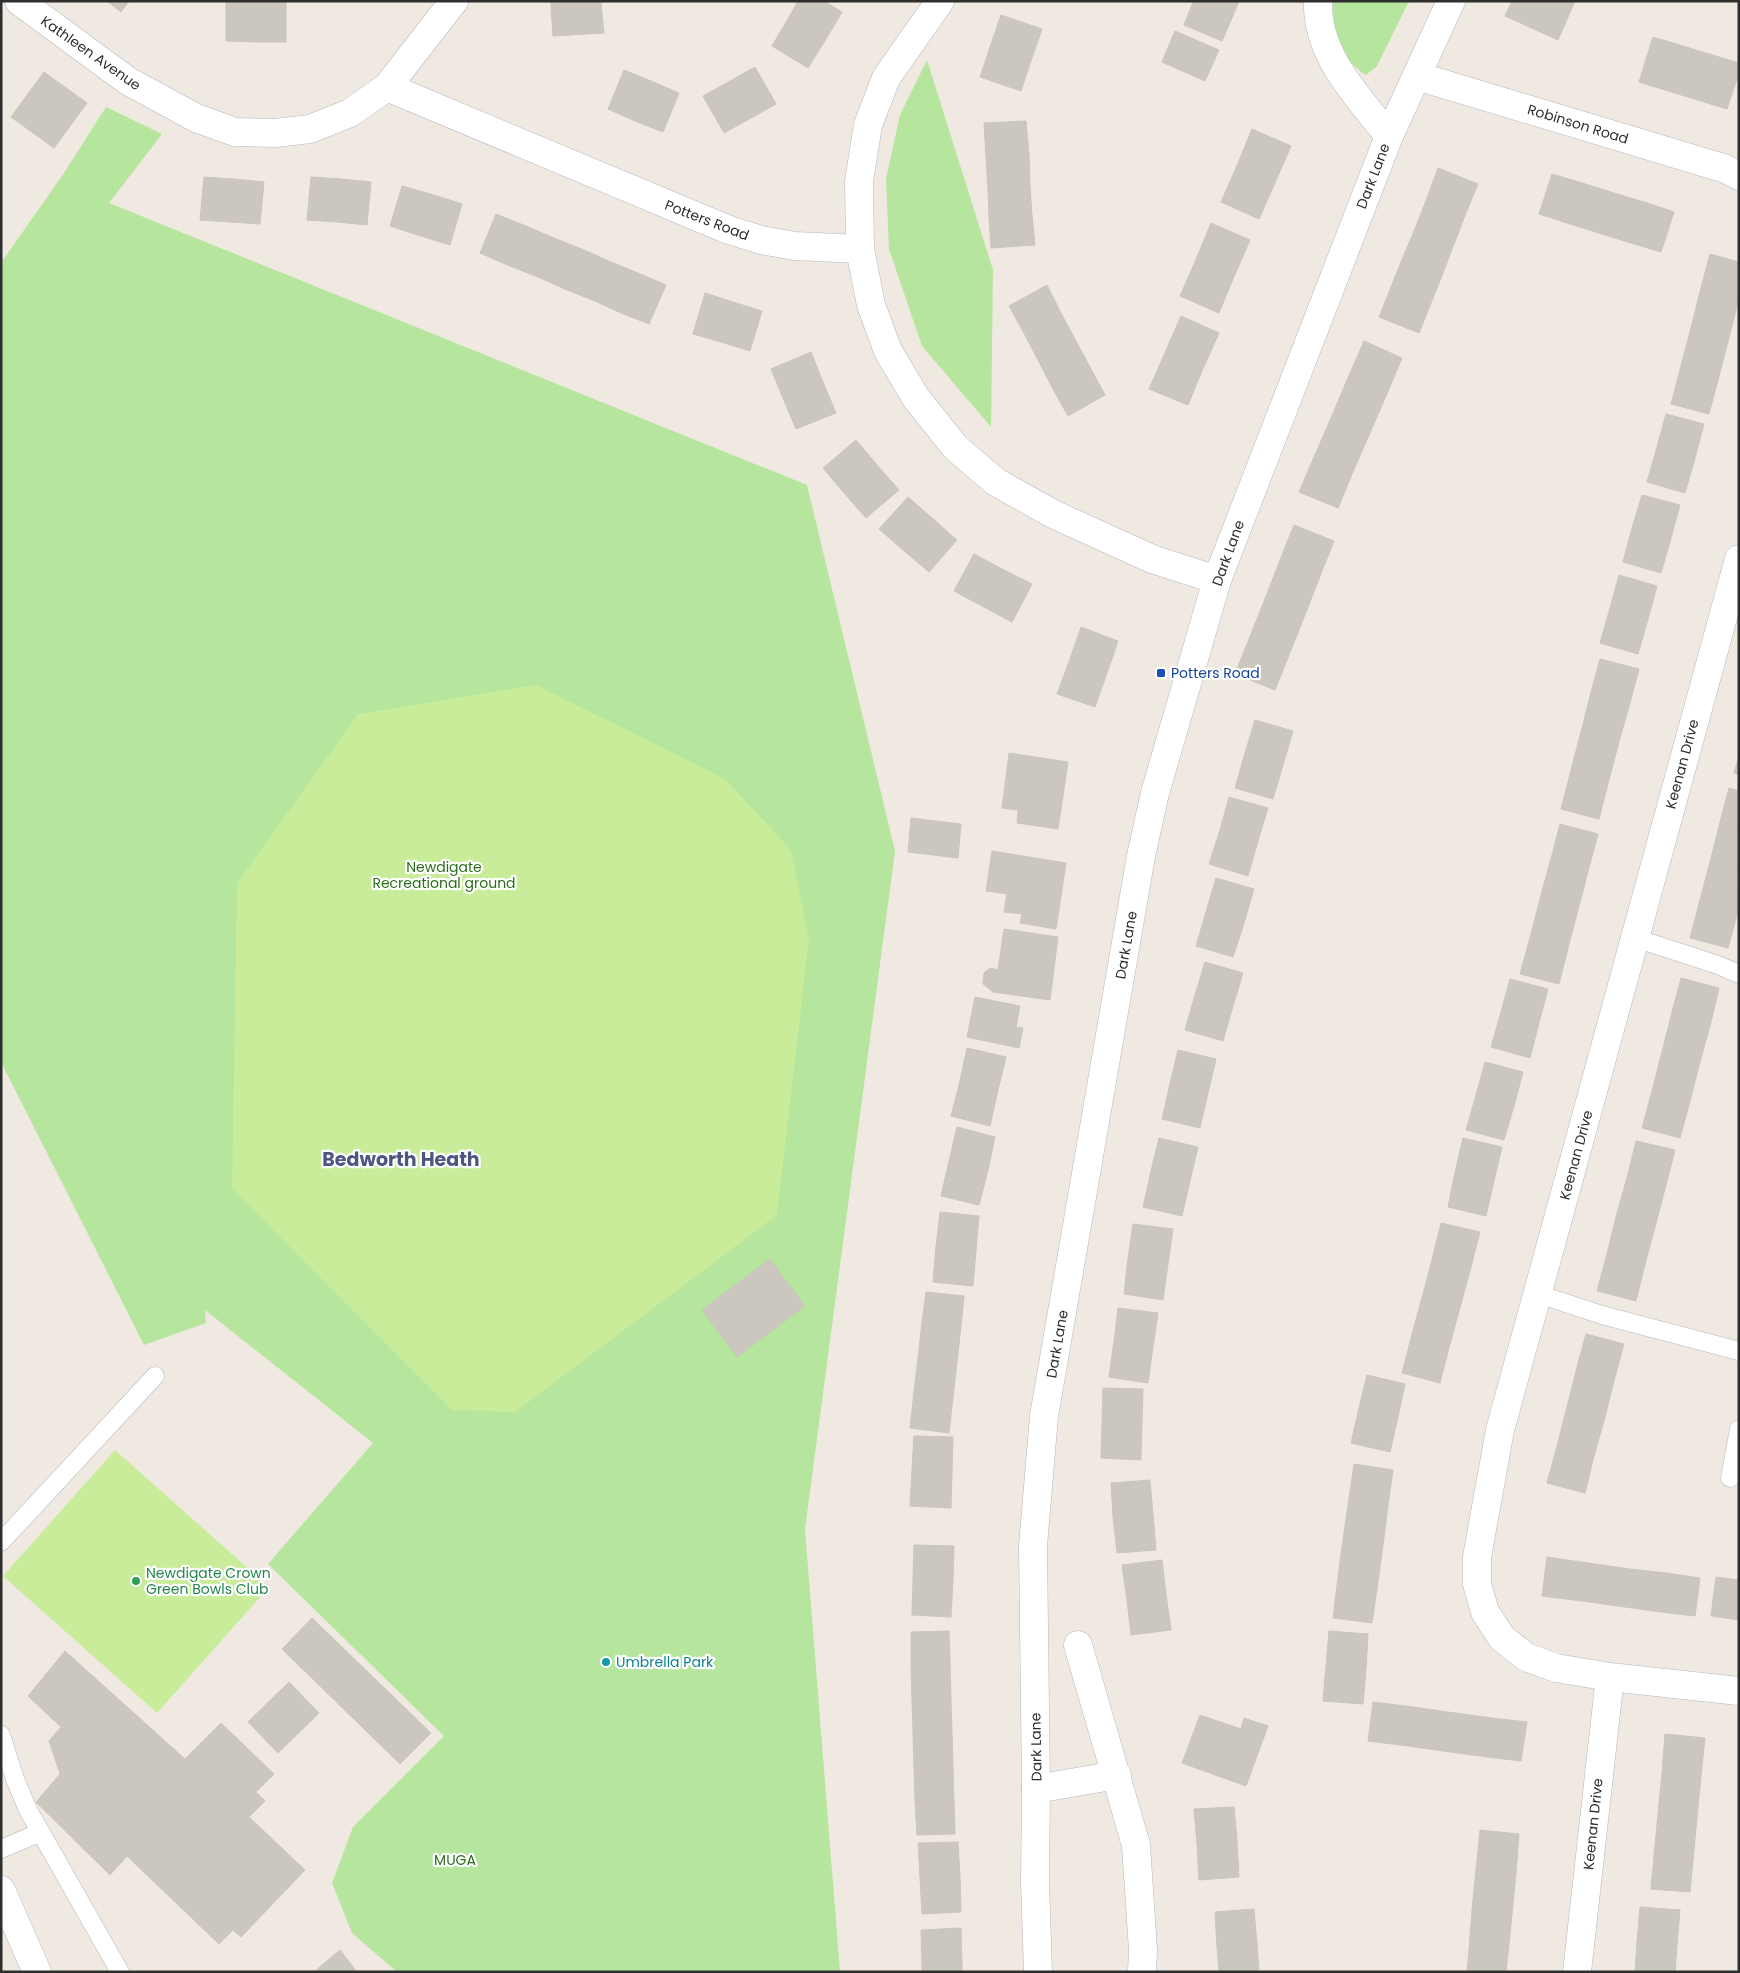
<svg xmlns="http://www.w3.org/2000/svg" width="1740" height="1973" font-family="Poppins,sans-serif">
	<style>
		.green { fill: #b6e59e }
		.pitch { fill: #c9ec9a }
		.building { fill: #cbc7bf; stroke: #cbc5ba }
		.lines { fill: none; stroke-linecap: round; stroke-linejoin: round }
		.lane-casing { stroke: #b4b7c1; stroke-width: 19 }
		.street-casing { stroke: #b4b7c1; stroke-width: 29 }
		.secondary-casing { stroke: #b4b7c1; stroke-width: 29 }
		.lane { stroke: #fff; stroke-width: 18 }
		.street { stroke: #fff; stroke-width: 28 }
		.secondary { stroke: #fff; stroke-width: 28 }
		.transit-dot { fill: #1a4fb4; stroke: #fff; stroke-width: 2 }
		.leisure-dot { fill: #2e9e5b; stroke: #fff; stroke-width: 2 }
		.culture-dot { fill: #0f9aa8; stroke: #fff; stroke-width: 2 }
		.labels { text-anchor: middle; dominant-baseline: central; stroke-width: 4.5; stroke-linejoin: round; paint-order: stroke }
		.street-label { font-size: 14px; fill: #2e2e2e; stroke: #fff }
		.transit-label { font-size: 14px; fill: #164399; stroke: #fff; text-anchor: start }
		.park-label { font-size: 14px; fill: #2c6e1b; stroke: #fff }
		.leisure-label { font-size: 14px; fill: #27864d; stroke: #fff; text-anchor: start }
		.culture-label { font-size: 14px; fill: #0d838f; stroke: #fff; text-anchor: start }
		.district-label { font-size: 19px; font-weight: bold; fill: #4d5680; stroke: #fff }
	</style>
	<rect width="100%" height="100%" fill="#efe9e1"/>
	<!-- green -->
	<path class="green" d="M1333,1H1409L1377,66L1366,75C1338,56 1333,33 1333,1Z
		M927,60L993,270L991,427L922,346L889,249L886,179L900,115Z
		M106,107L162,134L109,203L807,485L895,851L805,1529L840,1972H397L352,1933L332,1883L353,1827L444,1736L268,1564L373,1443L205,1310L206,1323L144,1345L1,1062V263L64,173Z"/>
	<!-- pitch -->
	<path class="pitch" d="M536,685L725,779L791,850L809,939L777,1215L515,1412L452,1410L232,1189L237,883L358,714Z
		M115,1450L269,1587L157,1713L3,1576Z"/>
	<!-- building -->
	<path class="building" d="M107,1H129L121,12Z
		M226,1H256V42L226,41Z
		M256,1H286V42H256Z
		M551,1H601V4L551,7Z
		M798,1H824L842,12L826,39L789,17Z
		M1194,1H1239L1232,18Z
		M1512,1H1575L1558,40L1505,16Z
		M1193,2L1232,18L1222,41L1184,25Z
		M601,4L604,33L553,36L551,7Z
		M1001,15L1042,29L1031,61L990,47Z
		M789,17L826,39L808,68L772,46Z
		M1175,31L1219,50L1205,81L1162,62Z
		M1653,37L1739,63V73L1727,109L1639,82Z
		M990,47L1031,61L1021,91L980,77Z
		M755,67L776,104L751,118L730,81Z
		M624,70L651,81L635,121L608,109Z
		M44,72L87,103L54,148L11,117Z
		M651,81L679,93L663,132L635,121Z
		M730,81L751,118L724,133L703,96Z
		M1026,121L1029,154L986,157L984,123Z
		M1252,129L1291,146L1274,185L1236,168Z
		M1029,154L1030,186L988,189L986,157Z
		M1236,168L1274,185L1259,219L1221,202Z
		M1438,168L1478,184L1466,213L1427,198Z
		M1552,174L1582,183L1570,224L1539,214Z
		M204,177L234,179L230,222L200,220Z
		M311,177L341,179L337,222L307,220Z
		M234,179L264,182L260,224L230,222Z
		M341,179L371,182L367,225L337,222Z
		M1582,183L1614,193L1602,234L1570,224Z
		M402,186L434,195L421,236L390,226Z
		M1030,186L1032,215L989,218L988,189Z
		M1614,193L1644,202L1631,243L1602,234Z
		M434,195L462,204L450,245L421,236Z
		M1427,198L1466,213L1454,244L1415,229Z
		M1644,202L1674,212L1661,252L1631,243Z
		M496,214L526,226L510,266L480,253Z
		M1032,215L1035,245L991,248L989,218Z
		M1211,223L1250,240L1233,279L1195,262Z
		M526,226L554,238L538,277L510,266Z
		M1415,229L1454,244L1443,273L1403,257Z
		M554,238L584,250L567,290L538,277Z
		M584,250L611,262L595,301L567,290Z
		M1710,254L1739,262V298L1701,288Z
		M1403,257L1443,273L1431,303L1391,287Z
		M611,262L638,273L621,313L595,301Z
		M1195,262L1233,279L1219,313L1180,296Z
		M638,273L666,285L649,324L621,313Z
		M1047,285L1062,315L1025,335L1009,306Z
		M1391,287L1431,303L1419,333L1379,317Z
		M1701,288L1739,298L1729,338L1691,328Z
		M705,293L733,302L721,342L693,334Z
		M733,302L762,311L750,351L721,342Z
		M1062,315L1077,343L1040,364L1025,335Z
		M1181,316L1219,333L1202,371L1164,355Z
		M1691,328L1729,338L1719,376L1681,366Z
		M1364,341L1402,358L1386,396L1347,380Z
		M1077,343L1091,369L1053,389L1040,364Z
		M811,352L823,382L783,398L771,369Z
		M1164,355L1202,371L1188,405L1149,389Z
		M1681,366L1719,376L1709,414L1671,404Z
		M1091,369L1105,395L1068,416L1053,389Z
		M1347,380L1386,396L1369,435L1331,418Z
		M823,382L836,413L796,429L783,398Z
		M1666,414L1704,424L1695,458L1657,447Z
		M1331,418L1369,435L1352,474L1314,457Z
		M856,440L877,465L844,493L823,468Z
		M1657,447L1695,458L1685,493L1647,482Z
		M1314,457L1352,474L1338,508L1299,492Z
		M877,465L899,490L866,518L844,493Z
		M1642,495L1680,505L1671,538L1632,528Z
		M908,497L932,518L903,550L879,529Z
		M932,518L957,540L929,572L903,550Z
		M1294,525L1334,541L1322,571L1282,555Z
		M1632,528L1671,538L1661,573L1623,562Z
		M974,554L1002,569L982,606L954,591Z
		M1282,555L1322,571L1310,602L1270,586Z
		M1002,569L1032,584L1012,622L982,606Z
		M1619,575L1657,586L1648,619L1610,608Z
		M1270,586L1310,602L1299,630L1259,614Z
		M1610,608L1648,619L1638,654L1600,643Z
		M1259,614L1299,630L1287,660L1247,644Z
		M1081,627L1118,641L1107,673L1070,659Z
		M1247,644L1287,660L1275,690L1235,674Z
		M1070,659L1107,673L1095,707L1057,694Z
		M1600,659L1639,669L1630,703L1591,692Z
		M1591,692L1630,703L1620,738L1582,728Z
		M1255,720L1293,731L1283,765L1245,753Z
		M1582,728L1620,738L1609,780L1571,770Z
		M1009,753L1068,762L1058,829L1017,823L1018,810L1002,808Z
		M1245,753L1283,765L1273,799L1235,788Z
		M1739,756V775L1734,773Z
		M1571,770L1609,780L1599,819L1561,809Z
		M1729,788L1739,791V827L1720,822Z
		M1229,797L1268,808L1258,841L1220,830Z
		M911,818L961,824L958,858L908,852Z
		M1720,822L1739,827V870L1710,862Z
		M1560,824L1598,834L1590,864L1552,855Z
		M1220,830L1258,841L1248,876L1209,864Z
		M992,851L1066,863L1056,929L1020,923L1022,914L1004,912L1007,894L986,891Z
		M1552,855L1590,864L1579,906L1541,895Z
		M1710,862L1739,870L1738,911L1700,900Z
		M1216,878L1254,889L1244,923L1206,912Z
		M1541,895L1579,906L1569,944L1531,934Z
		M1700,900L1738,911L1728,948L1690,938Z
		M1206,912L1244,923L1233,957L1196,946Z
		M1004,929L1058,937L1050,1000L993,992L983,984L984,973L990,968L998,970Z
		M1531,934L1569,944L1559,984L1520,974Z
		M1205,962L1243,973L1233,1006L1195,995Z
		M1681,978L1719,988L1711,1022L1672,1012Z
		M1510,979L1548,989L1539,1023L1501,1012Z
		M1195,995L1233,1006L1223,1041L1185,1030Z
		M975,997L1020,1006L1016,1027L1023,1028L1019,1048L967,1037Z
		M1501,1012L1539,1023L1530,1058L1491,1047Z
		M1672,1012L1711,1022L1700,1062L1662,1052Z
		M967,1048L1006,1057L998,1090L960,1081Z
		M1178,1050L1216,1059L1208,1093L1170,1084Z
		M1662,1052L1700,1062L1690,1101L1652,1091Z
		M1485,1062L1523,1072L1514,1106L1476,1095Z
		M960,1081L998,1090L990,1126L951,1116Z
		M1170,1084L1208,1093L1200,1128L1162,1119Z
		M1652,1091L1690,1101L1680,1138L1642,1128Z
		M1476,1095L1514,1106L1504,1140L1466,1130Z
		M957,1127L995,1137L988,1170L949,1161Z
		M1159,1138L1198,1147L1190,1181L1151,1171Z
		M1463,1138L1502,1147L1494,1181L1455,1172Z
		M1636,1141L1675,1150L1666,1185L1628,1174Z
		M949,1161L988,1170L979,1205L941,1196Z
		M1151,1171L1190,1181L1182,1216L1143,1207Z
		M1455,1172L1494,1181L1486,1216L1448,1207Z
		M1628,1174L1666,1185L1655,1227L1616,1217Z
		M940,1212L979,1216L976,1250L936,1246Z
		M1616,1217L1655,1227L1645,1264L1607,1254Z
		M1441,1223L1480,1232L1471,1267L1433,1256Z
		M1133,1224L1173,1229L1168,1264L1128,1258Z
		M936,1246L976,1250L973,1286L933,1282Z
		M1607,1254L1645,1264L1636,1301L1597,1291Z
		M1433,1256L1471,1267L1461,1304L1423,1294Z
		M1128,1258L1168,1264L1163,1300L1124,1294Z
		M770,1259L805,1306L737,1357L702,1310Z
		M926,1292L964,1296L961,1326L922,1322Z
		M1423,1294L1461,1304L1450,1344L1412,1334Z
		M1118,1308L1158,1313L1153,1347L1114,1341Z
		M922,1322L961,1326L957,1362L918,1358Z
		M1412,1334L1450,1344L1440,1383L1402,1373Z
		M1586,1334L1624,1344L1615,1377L1577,1367Z
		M1114,1341L1153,1347L1148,1383L1109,1377Z
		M918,1358L957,1362L953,1397L914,1392Z
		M1577,1367L1615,1377L1605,1417L1567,1407Z
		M1367,1375L1405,1384L1398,1417L1359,1408Z
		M1103,1388L1143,1389L1142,1423H1102Z
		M914,1392L953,1397L949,1433L910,1428Z
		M1567,1407L1605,1417L1594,1456L1557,1446Z
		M1359,1408L1398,1417L1390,1452L1351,1443Z
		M1102,1423H1142L1141,1460L1101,1458Z
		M914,1436L953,1437L952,1472L912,1470Z
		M1557,1446L1594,1456L1585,1493L1547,1483Z
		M1354,1464L1393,1470L1388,1505L1349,1499Z
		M912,1470L952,1472L951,1508L910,1506Z
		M1150,1480L1153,1514L1113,1517L1111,1483Z
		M1349,1499L1388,1505L1383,1545L1343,1540Z
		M1153,1514L1156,1550L1117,1553L1113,1517Z
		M1343,1540L1383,1545L1378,1582L1338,1577Z
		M914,1545L954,1546L953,1581L913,1579Z
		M1547,1557L1588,1563L1582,1601L1542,1596Z
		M1162,1560L1166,1594L1127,1600L1122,1565Z
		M1588,1563L1630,1569L1625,1607L1582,1601Z
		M1630,1569L1666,1573L1661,1612L1625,1607Z
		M1666,1573L1700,1578L1695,1616L1661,1612Z
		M1338,1577L1378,1582L1372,1623L1333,1618Z
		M1716,1577L1739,1580V1620L1711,1616Z
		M913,1579L953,1581L951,1617L912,1615Z
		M1166,1594L1171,1630L1131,1635L1127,1600Z
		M312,1618L431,1733L400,1764L282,1649Z
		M949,1631L950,1662L911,1664V1632Z
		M1329,1631L1368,1634L1366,1668L1326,1665Z
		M65,1651L185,1759L221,1723L274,1774L256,1792L265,1801L249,1817L305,1870L241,1937L233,1930L219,1944L127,1856L110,1875L36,1802L60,1774L49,1741L61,1727L28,1696Z
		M950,1662L951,1699L912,1701L911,1664Z
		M1326,1665L1366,1668L1363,1704L1323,1701Z
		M289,1682L319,1713L278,1753L248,1722Z
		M951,1699L952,1732H913L912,1701Z
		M1373,1702L1413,1707L1408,1746L1368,1741Z
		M1413,1707L1448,1712L1443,1751L1408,1746Z
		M1448,1712L1492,1718L1487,1757L1443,1751Z
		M1200,1715L1241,1729L1244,1718L1268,1726L1246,1786L1182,1763Z
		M1492,1718L1527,1722L1521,1761L1487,1757Z
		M913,1732H952L953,1768L914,1769Z
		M1665,1734L1705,1738L1701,1776L1662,1773Z
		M953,1768L954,1801L915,1802L914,1769Z
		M1662,1773L1701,1776L1697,1818L1658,1814Z
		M954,1801L955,1834L917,1835L915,1802Z
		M1234,1807L1237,1841L1197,1844L1194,1809Z
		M1658,1814L1697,1818L1693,1860L1654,1856Z
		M1480,1830L1519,1834L1516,1873L1476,1870Z
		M1237,1841L1239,1877L1199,1880L1197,1844Z
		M958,1842L960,1876L920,1878L918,1843Z
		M1654,1856L1693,1860L1690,1892L1651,1889Z
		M1476,1870L1516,1873L1512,1914L1472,1910Z
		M960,1876L961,1912L922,1914L920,1878Z
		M1640,1907L1680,1910L1677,1945L1637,1942Z
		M1254,1909L1257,1944L1217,1947L1215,1912Z
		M1472,1910L1512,1914L1508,1954L1469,1950Z
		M961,1928L962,1963L922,1964L921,1930Z
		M1637,1942L1677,1945L1675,1972H1635Z
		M1257,1944L1259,1972H1219L1217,1947Z
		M340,1950L357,1972H314Z
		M1469,1950L1508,1954L1506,1972H1467Z
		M962,1963V1972H922V1964Z"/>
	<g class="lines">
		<!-- lane casing -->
		<g class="lane-casing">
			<path id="lane" d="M1635,938L1718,965L1739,974
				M1538,1294L1602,1315L1739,1351
				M1730,1478L1739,1429
				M1,1542L155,1376
				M1,1735L15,1779L28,1810L120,1972
				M1,1849L41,1832"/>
		</g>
		<!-- street casing -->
		<g class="street-casing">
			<path id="street" d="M19,1L128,81L196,118L235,132L275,133L310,129L350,113L387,87L454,1
				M1318,1C1316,55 1358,97 1389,136
				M1417,76L1726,169L1739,176
				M387,87L729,230L761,240L795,246L860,249L871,305L888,351L916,398L956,448L996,482L1053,514L1152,559L1217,580
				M860,249L859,181L868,125L886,78L940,1
				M1739,559L1500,1430L1477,1557V1584L1485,1612L1502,1638L1526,1657L1556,1668L1610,1677L1739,1691
				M1078,1645L1136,1845L1143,1950L1142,1972
				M1036,1789L1117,1775
				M1577,1972L1610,1677"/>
		</g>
		<!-- secondary casing -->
		<g class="secondary-casing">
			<path id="secondary" d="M1,1890L37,1972
				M1038,1972L1035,1882L1036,1789L1033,1546L1044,1416L1141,856L1155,793L1217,580L1389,136L1451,1"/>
		</g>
		<!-- lane -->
		<use href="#lane" class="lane"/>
		<!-- street -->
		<use href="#street" class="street"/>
		<!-- secondary -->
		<use href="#secondary" class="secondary"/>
	</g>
	<!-- markers -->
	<rect class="transit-dot" x="1156" y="668" width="10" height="10" rx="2.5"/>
	<circle class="leisure-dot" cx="136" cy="1581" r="5"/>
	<circle class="culture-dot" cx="606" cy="1662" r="5"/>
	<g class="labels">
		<!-- street labels -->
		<g class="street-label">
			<text transform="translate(91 53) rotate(35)">Kathleen Avenue</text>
			<text transform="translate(1578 124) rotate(17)">Robinson Road</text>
			<text transform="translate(1373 176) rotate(-69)">Dark Lane</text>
			<text transform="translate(707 220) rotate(21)">Potters Road</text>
			<text transform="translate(1228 553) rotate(-70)">Dark Lane</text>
			<text transform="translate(1682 764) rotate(-75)">Keenan Drive</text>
			<text transform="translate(1126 945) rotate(-80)">Dark Lane</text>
			<text transform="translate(1576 1155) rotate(-75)">Keenan Drive</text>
			<text transform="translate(1057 1344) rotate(-80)">Dark Lane</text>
			<text transform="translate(1036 1747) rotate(-91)">Dark Lane</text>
			<text transform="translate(1593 1824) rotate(-84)">Keenan Drive</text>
		</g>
		<!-- transit labels -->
		<g class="transit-label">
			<text x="1171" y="673">Potters Road</text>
		</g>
		<!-- park labels -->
		<g class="park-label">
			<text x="444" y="867">Newdigate<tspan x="444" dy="16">Recreational ground</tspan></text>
			<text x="455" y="1860">MUGA</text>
		</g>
		<!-- leisure labels -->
		<g class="leisure-label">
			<text x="146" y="1573">Newdigate Crown<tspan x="146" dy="16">Green Bowls Club</tspan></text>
		</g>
		<!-- culture labels -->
		<g class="culture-label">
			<text x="616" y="1662">Umbrella Park</text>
		</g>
		<!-- district labels -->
		<g class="district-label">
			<text x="401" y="1159">Bedworth Heath</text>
		</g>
	</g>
	<!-- border -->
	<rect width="1740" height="1973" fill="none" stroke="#2e2e2e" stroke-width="5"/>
</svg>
